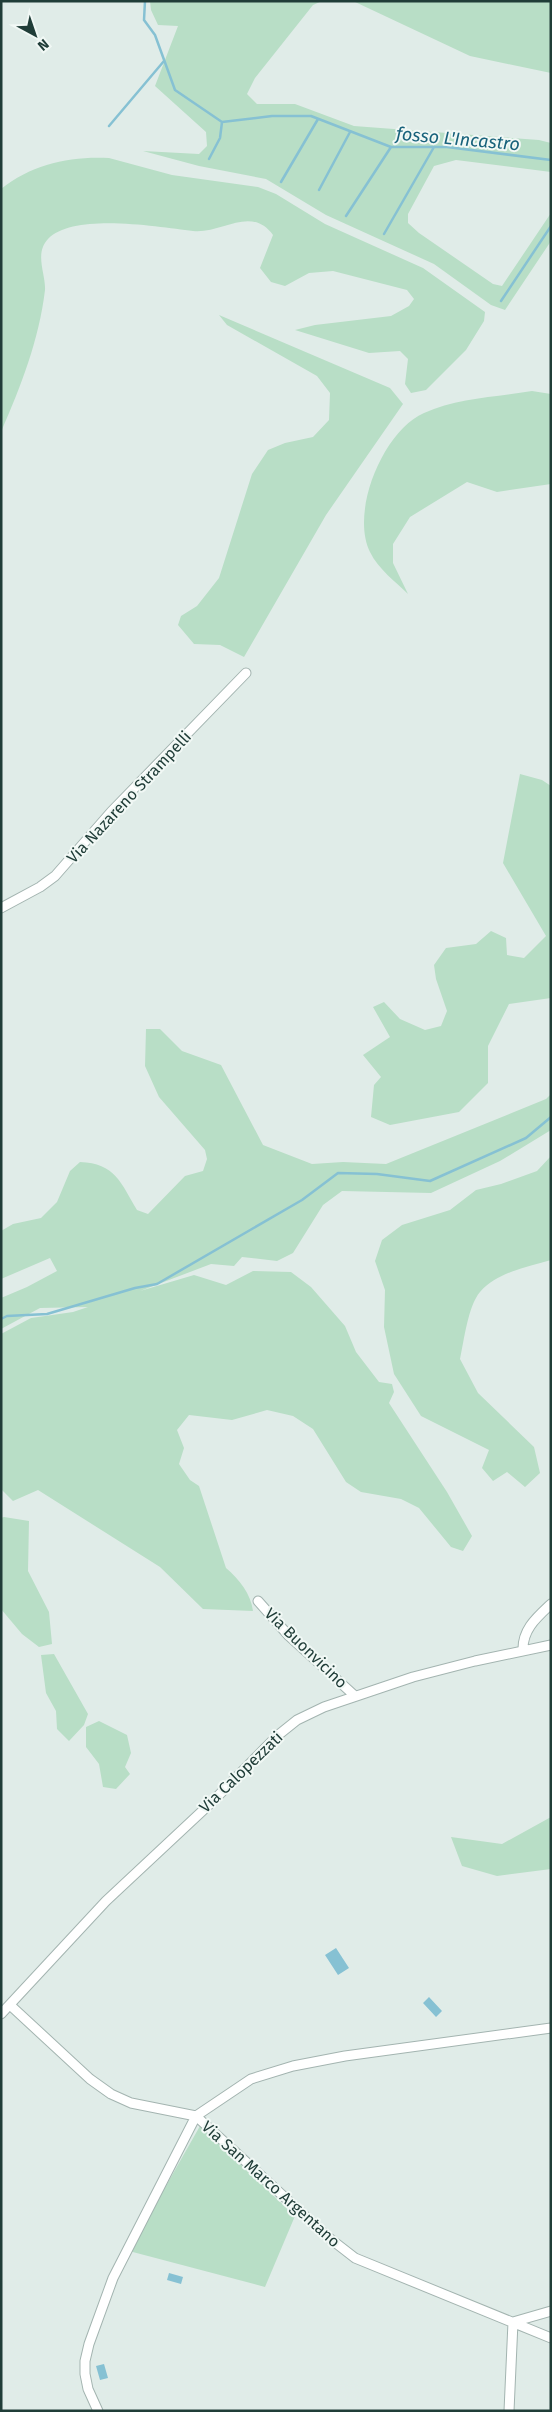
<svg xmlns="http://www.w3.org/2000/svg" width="552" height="2412" font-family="'Fira Sans',sans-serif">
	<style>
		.green { fill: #b8dec6 }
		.water { fill: #86c1d3 }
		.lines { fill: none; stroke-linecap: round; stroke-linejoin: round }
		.stream { stroke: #86c1d3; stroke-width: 2.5 }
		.minor-casing { stroke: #a3b4b0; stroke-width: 11 }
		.minor { stroke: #fff; stroke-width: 9 }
		.labels { text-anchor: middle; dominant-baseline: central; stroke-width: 4; stroke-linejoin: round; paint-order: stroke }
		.street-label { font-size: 16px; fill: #203d38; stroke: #f1f8f5 }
		.water-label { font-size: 18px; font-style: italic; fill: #18627b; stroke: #f1f8f5 }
	</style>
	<rect width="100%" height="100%" fill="#e0ece8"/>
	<!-- green -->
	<path class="green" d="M150,1H322L313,5L255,78L247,94L257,104H295L354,126L539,140L551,143V172L456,160L434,166L408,214V223L419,233L493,284L502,286L551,213V241L505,310L491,305L434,264L326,215L266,179L199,166L143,151L199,154L207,146L206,132L155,86L178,26L158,25L151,10Z
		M353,1H551V73L470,56Z
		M109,158L172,175L258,187L276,194L325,224L423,268L485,312L484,321L466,350L426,390L411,393L405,384L408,359L400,351L369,353L295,330L315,325L391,316L409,306L414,299L407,290L333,271L309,273L285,286L271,282L260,268L273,235C251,205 222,234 193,231C158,227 74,212 48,239C34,254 46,274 45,290C39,340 21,386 1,432V189C32,164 70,156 109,158Z
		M219,315L390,388L403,404L326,515L244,657L220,645L194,644L178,625L181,616L197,606L219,578L252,474L268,450L285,443L313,437L329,420L330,393L317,376L227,325Z
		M532,391L551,394V484L497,492L467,482L410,517L393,544V563L408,594C396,582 378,569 370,552C350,512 383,431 424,413C457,398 496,397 532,391Z
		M520,774L542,780L551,786V998L509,1004L488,1046V1083L459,1112L390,1125L371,1117L374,1085L381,1077L363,1055L390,1037L373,1007L384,1002L400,1019L425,1030L441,1026L447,1011L436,979L434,965L446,948L476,944L491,931L506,938L507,955L524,958L546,936L503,863Z
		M146,1029H160L182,1051L221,1065L263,1145L312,1164L343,1162L386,1164L546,1099L551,1094V1130L500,1161L431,1193L342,1191L323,1205L293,1253L277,1261L242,1257L234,1266L211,1264L140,1291L194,1275L226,1285L253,1271L291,1272L311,1287L345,1326L356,1352L379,1382L392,1384L394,1392L389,1403L447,1492L472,1536L463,1551L451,1547L419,1508L401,1499L361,1492L346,1482L313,1429L293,1416L267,1410L232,1420L189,1415L177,1430L184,1448L179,1464L190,1480L199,1486L226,1568C239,1579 251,1594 253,1611L203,1609L160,1567L38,1490L13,1501L1,1489V1334L31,1318L73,1312L88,1307L40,1308L1,1329V1298L27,1287L57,1271L50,1258L1,1279V1231L13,1224L41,1218L57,1202L70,1171L80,1162C115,1163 121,1183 137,1210L148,1214L185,1176L203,1171L207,1159L205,1150L159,1097L145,1066Z
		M551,1156V1260C527,1267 498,1272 480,1292C468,1306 464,1341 460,1359L478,1393L534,1447L540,1473L525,1487L507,1472L493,1481L482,1468L489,1450L421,1416L394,1374L384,1327L385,1290L375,1261L382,1240L402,1225L450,1210L476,1190L501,1184L537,1171Z
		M4,1517L29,1521L28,1571L49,1612L52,1644L39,1647L22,1634L1,1609V1518Z
		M54,1654L88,1714L84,1725L69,1741L57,1729L56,1711L46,1693L41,1655Z
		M99,1721L127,1735L131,1753L125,1767L130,1774L116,1789L103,1787L99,1764L86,1747V1727Z
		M551,1817V1869L497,1876L462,1866L451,1837L502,1844Z
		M200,2126L295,2216L265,2287L129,2251Z"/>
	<!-- water -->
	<path class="water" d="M336,1948L349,1968L338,1975L325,1955Z
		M429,1997L442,2011L436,2017L423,2003Z
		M169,2273L183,2277L181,2284L167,2280Z
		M104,2364L108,2378L100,2380L96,2366Z"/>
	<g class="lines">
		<!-- stream -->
		<path class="stream" d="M145,1L144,20L155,35L175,90L222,122L272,116H311L391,147H447L551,160
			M109,126L164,61
			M209,159L220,138L222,122
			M281,182L318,119
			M319,190L350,132
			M346,216L391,147
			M384,234L434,147
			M501,301L551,226
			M1,1319L7,1316L47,1314L135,1288L157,1284L302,1200L338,1173L377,1174L430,1181L526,1138L551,1117"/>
		<!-- minor casing -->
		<g class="minor-casing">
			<path id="minor" d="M1,908L40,887L55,876L111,812L246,673
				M258,1601L289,1636L355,1696
				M523,1651C522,1630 536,1618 551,1604
				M10,2005L90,2079L111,2094L131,2103L196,2116L328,2237L355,2258L551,2338
				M1,2014L106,1901L213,1801L277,1736L297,1720L324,1707L413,1677L475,1661L551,1645
				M98,2411L88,2389L85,2374V2361L89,2344L113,2278L196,2116L251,2079L293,2066L345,2056L551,2028
				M509,2411L513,2322L551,2311"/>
		</g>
		<!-- minor -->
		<use href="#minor" class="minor"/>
	</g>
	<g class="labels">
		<!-- street labels -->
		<g class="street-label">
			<text transform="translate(129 797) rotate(-47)">Via Nazareno Strampelli</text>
			<text transform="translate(306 1648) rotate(44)">Via Buonvicino</text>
			<text transform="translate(241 1772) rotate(-44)">Via Calopezzati</text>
			<text transform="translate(271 2184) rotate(42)">Via San Marco Argentano</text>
		</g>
		<!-- water labels -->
		<g class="water-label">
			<text transform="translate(458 139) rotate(5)">fosso L'Incastro</text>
		</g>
	</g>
	<!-- border -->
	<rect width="552" height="2412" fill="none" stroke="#203d38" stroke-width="5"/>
	<!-- north arrow -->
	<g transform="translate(35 35) rotate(140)" stroke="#f1f8f5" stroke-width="4" paint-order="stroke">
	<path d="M0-4L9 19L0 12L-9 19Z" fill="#203d38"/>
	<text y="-8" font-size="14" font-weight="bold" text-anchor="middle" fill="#203d38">N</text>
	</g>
</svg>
